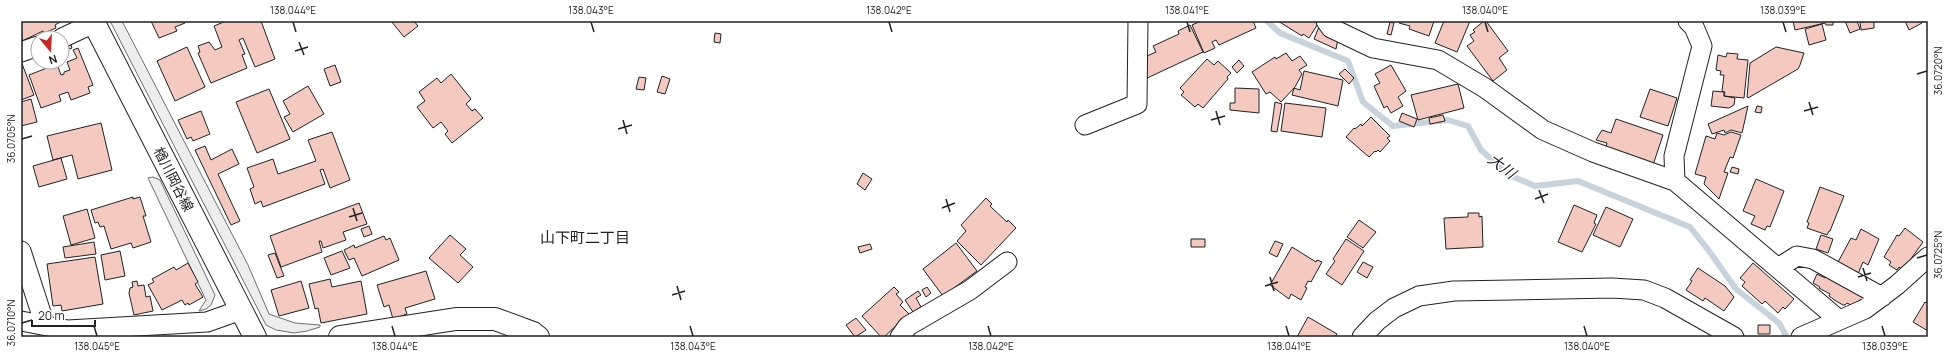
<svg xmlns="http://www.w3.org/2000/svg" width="1949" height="358" font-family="Manrope,'Noto Sans JP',sans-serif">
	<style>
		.parking { fill: #ededed; stroke: #6f6f6f }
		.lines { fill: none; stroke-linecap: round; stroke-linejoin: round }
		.stream { stroke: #c7d3dd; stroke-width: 6 }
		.building { fill: #f3c9c0; stroke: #222 }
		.minor-casing { stroke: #222; stroke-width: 21 }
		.secondary-casing { stroke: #222; stroke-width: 24 }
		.minor { stroke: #fff; stroke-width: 19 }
		.secondary { stroke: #fff; stroke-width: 22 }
		.ticks { fill: none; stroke: #222; stroke-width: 1.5 }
		.labels { text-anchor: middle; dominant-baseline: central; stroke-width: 3; stroke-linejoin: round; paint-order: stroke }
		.street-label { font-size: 14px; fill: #222; stroke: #fff }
		.water-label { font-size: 15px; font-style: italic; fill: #222; stroke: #fff }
		.neighbourhood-label { font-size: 15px; fill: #222; stroke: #fff }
		.neatline { fill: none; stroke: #222; stroke-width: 1.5 }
		.ticks-label { font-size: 10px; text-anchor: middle; fill: #222 }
	</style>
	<rect width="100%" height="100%" fill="#fff"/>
	<!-- parking -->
	<path class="parking" d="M110,21H122L248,265L269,314L295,323L320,325V327L307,331L294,333L276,330L266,325Z
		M153,177L160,180L215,295L211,305L206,309L199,311L206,300L148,178Z"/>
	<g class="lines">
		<!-- stream -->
		<path class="stream" d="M1267,21L1280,33L1348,61L1363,102L1393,126L1448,120L1468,126L1481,150L1509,175L1535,186L1578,181L1690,227L1709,251L1736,289L1779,323L1787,337"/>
	</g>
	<!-- building -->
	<path class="building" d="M21,21H62L55,25L56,28L49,31L44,33L43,31L22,41Z
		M151,21H184L185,23L175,27L177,31L159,38Z
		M226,21H261L275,59L255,67L243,38L239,40L245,54L242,55L247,68L211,83L198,53L200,52L198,46L209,42L215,50L222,47L214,26Z
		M391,21H414L418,26L404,37Z
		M1201,21H1253L1256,28L1219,45L1216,40L1212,42L1215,48L1204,53L1192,25Z
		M1278,21H1318L1319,22L1309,38L1303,34L1302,36Z
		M1400,21H1434L1429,36L1409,29L1410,26L1399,23Z
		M1444,21H1470L1457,52L1435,43Z
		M1484,21H1486L1508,51L1499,58L1507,70L1493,81L1467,46L1474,41L1470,35L1475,32L1473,30Z
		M1793,21H1833V25H1826L1825,23L1795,30Z
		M1845,21H1857L1860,29L1850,33Z
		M1874,21V28L1861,30L1860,22Z
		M1905,21H1922V23L1909,30Z
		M1321,22L1339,34L1336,49L1314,39Z
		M1390,22L1394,23L1391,35L1387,34Z
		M1822,24L1826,40L1809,45L1805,29Z
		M1190,25L1203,52L1145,79L1147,56L1156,52L1153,46L1179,34L1178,31Z
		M715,33L721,34L720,43L714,42Z
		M69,39L72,48L62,51V42Z
		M187,47L205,87L175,101L157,61Z
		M1776,47L1804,53L1800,65L1798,69L1748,98L1747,97L1750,63Z
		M78,48L93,85L88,87L90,93L71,100L68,92L59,95L61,101L41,108L29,75L57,64L61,75L64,74V72L70,70L67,62L77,58L73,50Z
		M1286,53L1292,61L1300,56L1307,65L1299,70L1302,74L1295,87L1281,102L1270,92L1266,94L1252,72L1275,57L1276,59Z
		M1727,53L1738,54L1737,59L1748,60L1744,98L1724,96L1725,92L1722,91L1724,75H1720L1721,71L1716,70L1718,55L1726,57Z
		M1207,59L1214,65L1218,61L1231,73L1227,77L1228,79L1203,108L1198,104L1195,107L1181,95L1184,92L1180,88Z
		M1239,60L1244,66L1237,73L1232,67Z
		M21,61L34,95L21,100Z
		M335,65L341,82L330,86L324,69Z
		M1391,65L1406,91L1398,97L1403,106L1391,113L1387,106L1384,108L1374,86L1380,83L1375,74Z
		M1345,69L1354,78L1349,84L1339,74Z
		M1304,71L1343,80L1338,106L1292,95L1294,88L1300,90Z
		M451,74L471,99L466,104L472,111L475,109L483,118L452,143L445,134L448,131L441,122L433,128L417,107L425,101L419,92L437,78L441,83Z
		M662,76L670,79L665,94L657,92Z
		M639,77L646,78L644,90L636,89Z
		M1458,84L1464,108L1418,120L1411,95Z
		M308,86L324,114L293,132L284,117L290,114L283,101Z
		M1235,88L1259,89V113L1230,110V103H1235Z
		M269,89L290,139L257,153L236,102Z
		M1650,89L1677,98L1668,126L1640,117Z
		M1713,91L1724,92V96L1735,98L1734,105L1729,108L1711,106Z
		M31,99L37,122L21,126V102Z
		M1275,102L1282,104L1277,132L1271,131Z
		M1285,103L1326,108L1322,137L1281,131Z
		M1748,106L1742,133L1731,130L1725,133L1724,130L1712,134L1708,124Z
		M1757,106L1762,107L1761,113L1755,112Z
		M201,111L210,134L193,141L191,137L187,139L178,120Z
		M1402,113L1417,119L1414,127L1399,121Z
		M1443,115L1445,121L1430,124L1429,118Z
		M1371,117L1390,136L1387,138L1390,141L1380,152L1378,150L1376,152L1375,151L1369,157L1346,137L1354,128L1355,129L1361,124L1362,126Z
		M1616,119L1663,135L1653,165L1605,150L1607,143L1596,140L1602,130L1611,133Z
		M101,123L112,170L78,179L72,155L53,160L47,136Z
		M332,132L350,180L330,188L323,169L320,170L325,184L263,207L261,201L255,204L250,189L254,187L247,168L273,159L278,174L316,161L308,140Z
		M1731,132L1741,135L1733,158L1730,157L1724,172L1728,173L1719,199L1704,184L1706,177L1695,174L1706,136L1715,139L1717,133L1724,135Z
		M205,146L211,160L232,149L239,164L218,174L240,221L231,225L195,150Z
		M61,158L67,179L39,187L33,166Z
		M1732,167L1739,169L1738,174L1730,172Z
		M863,173L872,179L865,190L857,184Z
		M1756,179L1784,191L1770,227L1767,226L1765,230L1751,224L1755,216L1743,211Z
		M1820,187L1844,196L1830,231H1829L1827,235L1807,228L1809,223L1807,222Z
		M133,197V199L140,197L146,216H143L151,242L133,248L131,243L111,249L104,226L100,227L98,222L95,223L91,210Z
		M986,198L992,204L990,206L1007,222L1008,220L1016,228L981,265L957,241L966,231L961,225Z
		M359,203L367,224L343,232L346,240L323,248L321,241H319L322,252L281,267L270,236Z
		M1574,205L1597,215L1594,223L1596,224L1582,252L1558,242Z
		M1606,207L1633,219L1620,247L1593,235Z
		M87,209L95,238L71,245L63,216Z
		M1468,213H1479V217L1482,216L1483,247L1446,249L1444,218L1468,217Z
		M1359,220L1376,232L1363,248L1347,237Z
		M369,226L372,234L364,237L361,229Z
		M1905,228L1923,242L1903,270L1899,267L1897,270L1889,265L1891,262L1884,257L1897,235L1899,236Z
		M1861,229L1879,239L1868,265L1863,262L1858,274L1837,264L1851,238L1856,240Z
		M450,235L466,249L460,255L473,267L458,283L429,258Z
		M1821,235L1833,239L1828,253L1816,249Z
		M384,236L386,240L390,238L399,260L362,276L354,258L349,260L344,250L354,245L355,248Z
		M1191,239H1205V247H1191Z
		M1346,239L1364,251L1342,285L1326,274L1335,261L1333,259Z
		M1275,241L1283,244L1277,257L1269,253Z
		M94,242L96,254L65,258L63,247Z
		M956,243L977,271L943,296L923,269Z
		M870,244L872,249L860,253L858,247Z
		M1292,247L1316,262L1317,260L1322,262L1311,282L1308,281L1305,287L1307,288L1301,300L1291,294L1289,299L1270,285Z
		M120,251L125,276L105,280L101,255Z
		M342,251L350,268L331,275L324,258Z
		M275,253L284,276L277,278L268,255Z
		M95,257L103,304L62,311L61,305L53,306L47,264Z
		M1363,262L1373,267L1367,278L1357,272Z
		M188,263L198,282L195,284L203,297L189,305L188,303L185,305L182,300L162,310L148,285L154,282L152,279L174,267L176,270Z
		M1753,263L1794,299L1785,309L1783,307L1778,313L1765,301L1762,304L1742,286L1745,282L1740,278Z
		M1698,268L1725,286L1734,297L1724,311L1705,298L1703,301L1686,290L1692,281L1690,280Z
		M426,271L435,299L405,308L407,314L393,319L389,305L384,307L377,285Z
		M1817,274L1825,278L1826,276L1865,298L1851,305L1847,303L1845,305H1843L1836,301L1829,296L1830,294L1819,288L1820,287L1813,283Z
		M330,279L332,287L361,281L367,314L321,323L318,308L315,309L309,284Z
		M137,281L138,286L144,285L146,297L150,296L153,311L134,315L129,293L130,288L133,287L132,282Z
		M301,281L309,308L279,316L271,290Z
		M894,287L899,292L896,294L903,302L900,305L909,314L884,337H881L862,316Z
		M927,287L931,293L926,297L922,290Z
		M918,291L921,295L916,298L921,307L913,312L905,300Z
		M1928,300V331L1913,322L1925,302L1926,303Z
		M1308,317L1337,334L1335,337H1297Z
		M856,318L866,330L855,337L846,325Z
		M1758,325H1770V334H1758Z"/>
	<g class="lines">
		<!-- minor casing -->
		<g class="minor-casing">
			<path id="minor" d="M1326,21L1331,28L1373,48L1438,60L1485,88L1543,130L1593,152L1675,181L1839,320
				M62,38L94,23
				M21,52L38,46
				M1085,125L1137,104L1138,21
				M1675,181L1674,156L1702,46L1694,27L1688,21
				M21,251L45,325
				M1778,268L1797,256L1813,259L1882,297
				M21,321L68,330L207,322L241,310
				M900,337L908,326L970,290L1007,262
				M1362,337L1377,321L1394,308L1419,296L1454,291L1612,288L1644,290L1665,298L1734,337
				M1801,337L1865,309L1897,285L1928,257"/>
		</g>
		<!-- secondary casing -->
		<g class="secondary-casing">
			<path id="secondary" d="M93,21L255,337
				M340,337L456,319H495L533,333L538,337"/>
		</g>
		<!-- minor -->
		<use href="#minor" class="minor"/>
		<!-- secondary -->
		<use href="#secondary" class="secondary"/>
	</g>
	<!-- ticks -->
	<path class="ticks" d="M293,22L296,32M591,22L594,32M889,22L892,32M1187,22L1190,32M1485,22L1488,32M1783,22L1786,32M299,42L304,55M295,51L308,47M1917,74L1927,71M1809,102L1813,115M1216,111L1220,125M1804,111L1818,107M623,120L627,134M1211,120L1225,116M618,129L632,125M22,139L32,136M1539,190L1544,203M946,199L950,212M1535,199L1548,194M353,208L357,221M942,208L955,203M349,217L362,213M1917,258L1927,255M1863,268L1867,281M1270,277L1274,291M1858,277L1871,273M677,286L681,300M1265,286L1278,282M672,295L685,291M22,323L32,320M94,326L97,336M392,326L395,336M690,326L693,336M988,326L991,336M1286,326L1289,336M1584,326L1587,336M1882,326L1885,336"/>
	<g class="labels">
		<!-- street labels -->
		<g class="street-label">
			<text transform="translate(174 179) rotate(63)">楢川岡谷線</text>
		</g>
		<!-- water labels -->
		<g class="water-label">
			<text transform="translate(1502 166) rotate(37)">大川</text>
		</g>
		<!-- neighbourhood labels -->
		<g class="neighbourhood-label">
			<text x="585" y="237">山下町二丁目</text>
		</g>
	</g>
	<!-- border -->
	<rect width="1949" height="358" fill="none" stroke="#ffffff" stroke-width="44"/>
	<!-- north arrow -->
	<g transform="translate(50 50) rotate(162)"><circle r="19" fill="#ffffff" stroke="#a7a7a7"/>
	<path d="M0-3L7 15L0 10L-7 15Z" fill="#c62828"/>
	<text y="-6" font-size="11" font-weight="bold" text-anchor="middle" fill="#222222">N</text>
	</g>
	<!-- scale -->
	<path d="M32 320v6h63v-6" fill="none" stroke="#222222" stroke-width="2"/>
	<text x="38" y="320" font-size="12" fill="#222222" stroke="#ffffff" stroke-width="3" paint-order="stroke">20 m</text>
	<rect x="22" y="22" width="1905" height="314" class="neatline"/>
	<g class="ticks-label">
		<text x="293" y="14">138.044°E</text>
		<text x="591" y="14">138.043°E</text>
		<text x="889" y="14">138.042°E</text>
		<text x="1187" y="14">138.041°E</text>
		<text x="1485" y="14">138.040°E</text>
		<text x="1783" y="14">138.039°E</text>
		<text transform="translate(1938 71) rotate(-90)" y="4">36.0720°N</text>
		<text transform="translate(11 139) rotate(-90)" y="4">36.0705°N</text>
		<text transform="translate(1938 255) rotate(-90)" y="4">36.0725°N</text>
		<text transform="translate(11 323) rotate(-90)" y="4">36.0710°N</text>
		<text x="97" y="350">138.045°E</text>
		<text x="395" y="350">138.044°E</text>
		<text x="693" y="350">138.043°E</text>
		<text x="991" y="350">138.042°E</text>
		<text x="1289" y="350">138.041°E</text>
		<text x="1587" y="350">138.040°E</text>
		<text x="1885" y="350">138.039°E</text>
	</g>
</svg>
